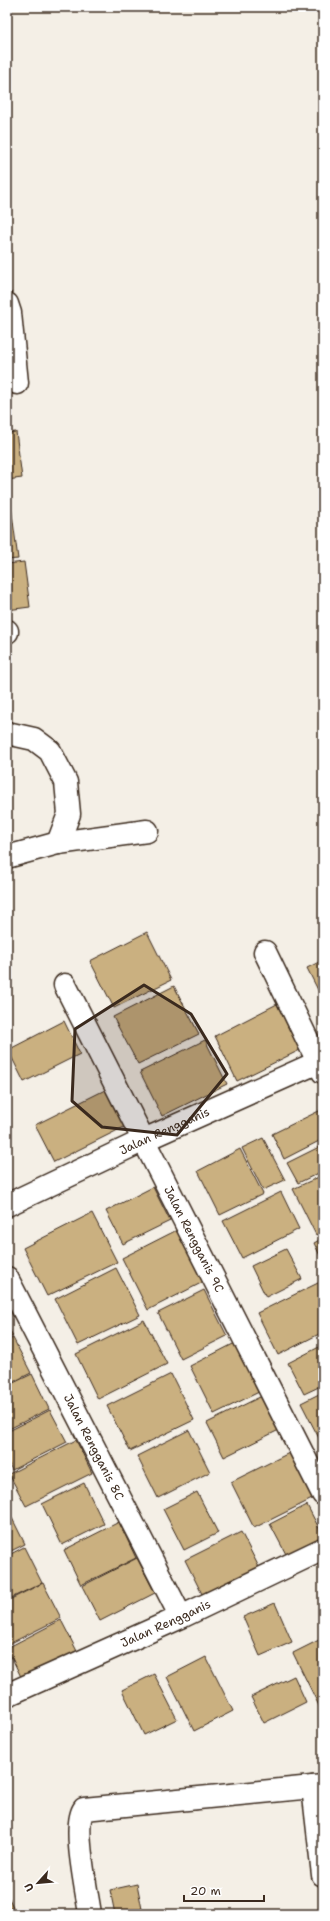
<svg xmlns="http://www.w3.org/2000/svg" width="330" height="1921" font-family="'Shantell Sans',sans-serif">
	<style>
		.building { fill: #cab080; stroke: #3b2a1e }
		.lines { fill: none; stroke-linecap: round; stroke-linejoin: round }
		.minor-casing { stroke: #3b2a1e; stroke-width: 25 }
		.minor { stroke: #fff; stroke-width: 22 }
		.marked { fill: #3b2a1e; fill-opacity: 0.2; stroke: #3b2a1e; stroke-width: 3; stroke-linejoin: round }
		.labels { text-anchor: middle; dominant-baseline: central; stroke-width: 3; stroke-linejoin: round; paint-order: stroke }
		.street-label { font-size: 12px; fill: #3b2a1e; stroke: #fff }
	</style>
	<rect width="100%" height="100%" fill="#f4efe6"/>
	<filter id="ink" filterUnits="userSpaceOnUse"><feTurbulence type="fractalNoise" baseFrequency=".025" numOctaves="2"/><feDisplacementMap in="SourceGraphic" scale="8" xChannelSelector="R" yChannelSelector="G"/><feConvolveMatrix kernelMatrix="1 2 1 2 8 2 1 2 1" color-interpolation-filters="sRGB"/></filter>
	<g filter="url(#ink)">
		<!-- building -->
		<path class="building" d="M7,399L10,421H7Z
			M16,432L22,478L7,480V433Z
			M7,506H11L18,559L7,560Z
			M24,562L30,607L7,610V564Z
			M147,932L171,980L114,1008L90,961Z
			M323,960V1000L307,968Z
			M174,986L199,1034L138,1064L113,1017Z
			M277,1004L300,1050L237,1081L215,1036Z
			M64,1021L80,1054L24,1082L8,1050Z
			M205,1040L227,1084L162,1116L140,1072Z
			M107,1089L126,1126L54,1162L35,1125Z
			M323,1109V1139L284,1159L272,1134Z
			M263,1138L285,1180L263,1190L242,1148Z
			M323,1145V1171L298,1183L287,1163Z
			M240,1149L263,1194L220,1215L198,1171Z
			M323,1175V1231L316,1235L293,1189Z
			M153,1187L170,1221L123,1244L106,1211Z
			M281,1192L299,1229L242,1258L223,1221Z
			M92,1213L117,1262L47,1296L23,1248Z
			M183,1227L209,1279L148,1310L122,1258Z
			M323,1238V1262L314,1243Z
			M286,1249L302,1279L266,1297L251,1266Z
			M116,1268L140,1315L78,1345L55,1299Z
			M320,1282L323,1288V1332L278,1355L257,1313Z
			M204,1290L227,1336L181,1359L158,1313Z
			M144,1320L167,1364L98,1399L76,1354Z
			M7,1325L13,1336L7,1339Z
			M13,1338L31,1373L7,1385V1341Z
			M237,1342L261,1391L214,1414L190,1366Z
			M323,1345V1385L304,1394L288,1363Z
			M32,1374L49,1409L7,1430V1386Z
			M171,1374L194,1420L130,1451L107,1406Z
			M323,1392V1446L301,1403Z
			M266,1394L283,1428L224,1457L207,1423Z
			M50,1410L67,1442L12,1470L7,1460V1432Z
			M189,1430L210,1472L158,1498L137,1456Z
			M76,1440L92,1473L26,1506L9,1474Z
			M297,1449L320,1495L254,1528L231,1482Z
			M84,1483L104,1524L62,1545L42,1504Z
			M197,1492L218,1533L184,1550L163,1509Z
			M307,1505L323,1536V1540L288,1558L270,1524Z
			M7,1508L25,1544L7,1553Z
			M119,1522L136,1558L81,1585L64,1550Z
			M241,1532L263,1575L207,1604L185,1560Z
			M24,1547L42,1583L7,1600V1556Z
			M137,1558L155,1593L100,1621L82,1586Z
			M43,1583L61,1618L7,1645V1601Z
			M275,1603L292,1642L260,1656L243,1617Z
			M61,1620L79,1655L24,1683L7,1648Z
			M323,1638V1714L293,1653Z
			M206,1657L233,1711L194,1731L167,1677Z
			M154,1674L177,1719L144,1735L122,1690Z
			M294,1676L306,1702L264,1723L251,1697Z
			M137,1884L142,1909L115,1914L110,1890Z
			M7,1894L13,1907L7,1910Z"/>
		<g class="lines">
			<!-- minor casing -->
			<g class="minor-casing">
				<g id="minor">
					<path d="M7,304L10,313L17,383"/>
					<path d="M7,632V631"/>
					<path d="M7,733L34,739L50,751L66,782L69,814L58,843"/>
					<path d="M7,857L58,843L147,831"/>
					<path d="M265,952L323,1072"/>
					<path id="s1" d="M65,985L323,1494"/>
					<path id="s2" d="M7,1205L144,1140L323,1060"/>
					<path id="s3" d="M7,1278L181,1617"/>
					<path id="s4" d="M7,1695L181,1617L323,1549"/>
					<path d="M313,1787L323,1875"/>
					<path d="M90,1914C87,1892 72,1825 84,1809L323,1786"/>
				</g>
			</g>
			<!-- minor -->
			<use href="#minor" class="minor"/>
		</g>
	</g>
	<!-- marked area -->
	<path class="marked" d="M144,985L191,1014L227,1074L177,1135L102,1127L72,1101L75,1029Z"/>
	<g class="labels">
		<!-- street labels -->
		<g class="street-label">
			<text stroke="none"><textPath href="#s2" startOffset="174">Jalan Rengganis</textPath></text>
			<text stroke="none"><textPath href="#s1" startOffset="285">Jalan Rengganis 9C</textPath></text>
			<text stroke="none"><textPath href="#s3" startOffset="190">Jalan Rengganis 8C</textPath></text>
			<text stroke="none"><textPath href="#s4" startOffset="174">Jalan Rengganis</textPath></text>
		</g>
	</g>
	<!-- margin -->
	<rect width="330" height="1921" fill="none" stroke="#fff" stroke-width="24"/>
	<rect x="12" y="12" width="306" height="1897" fill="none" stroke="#3b2a1e" stroke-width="1.5" filter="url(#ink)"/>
	<!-- north arrow -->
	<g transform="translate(38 1883) rotate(243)" stroke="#ffffff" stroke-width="3" paint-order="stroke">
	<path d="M0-3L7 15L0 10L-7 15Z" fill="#3b2a1e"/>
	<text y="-6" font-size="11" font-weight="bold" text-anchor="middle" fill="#3b2a1e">U</text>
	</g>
	<!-- scale -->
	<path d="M184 1895v6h80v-6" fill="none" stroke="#3b2a1e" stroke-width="2"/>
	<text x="190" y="1895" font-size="12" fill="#3b2a1e" stroke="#ffffff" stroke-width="3" paint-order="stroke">20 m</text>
</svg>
